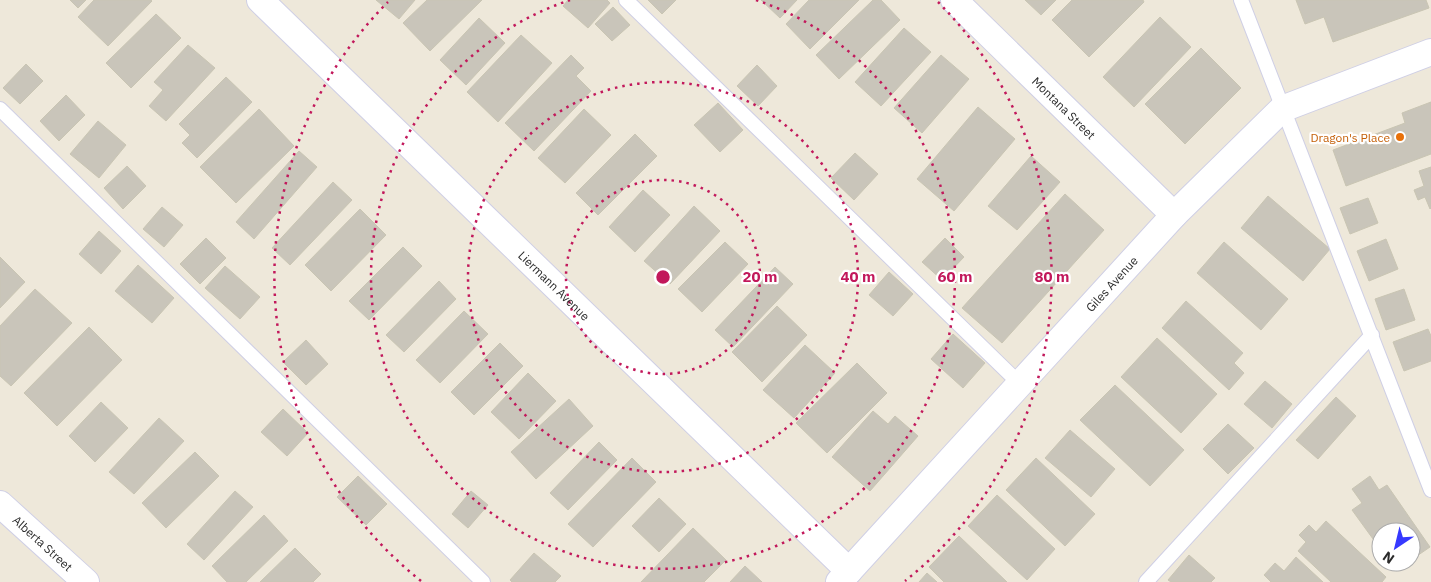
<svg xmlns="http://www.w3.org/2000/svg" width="1431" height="582" font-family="'IBM Plex Sans',sans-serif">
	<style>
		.building { fill: #c9c5ba; stroke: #c9c5b3 }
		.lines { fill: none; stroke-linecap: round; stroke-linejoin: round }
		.service-casing { stroke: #cfcfe5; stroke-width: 16 }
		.minor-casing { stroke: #cfcfe5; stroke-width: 28 }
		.service { stroke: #fff; stroke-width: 14 }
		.minor { stroke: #fff; stroke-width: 26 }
		.ring { fill: none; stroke: #c2185b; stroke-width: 2.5; stroke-dasharray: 2.5 5 }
		.food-dot { fill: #e8710a; stroke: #fff; stroke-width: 2 }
		.labels { text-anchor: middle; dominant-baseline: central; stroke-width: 4.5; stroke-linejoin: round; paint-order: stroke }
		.street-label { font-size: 12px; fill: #2a2a2a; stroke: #fff }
		.food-label { font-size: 12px; fill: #c56008; stroke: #fff; text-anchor: end }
		.centre { fill: #c2185b; stroke: #fff; stroke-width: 2.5 }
		.ring-label { font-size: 15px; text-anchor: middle; font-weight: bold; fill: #c2185b; stroke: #fff; stroke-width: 4.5; stroke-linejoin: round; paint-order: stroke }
	</style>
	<rect width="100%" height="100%" fill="#eee8da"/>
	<!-- building -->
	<path class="building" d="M70,0H86L78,8Z
		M94,0H151L152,1L108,46L78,17Z
		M376,0H415L399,19Z
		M427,0H482L430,51L403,23Z
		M568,0H607L610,3L588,28L563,6Z
		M648,0H676L662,14Z
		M761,0H797L780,18Z
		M809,0H859L810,49L786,24Z
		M873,0H881L900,20L839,79L816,55Z
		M1025,0H1056L1041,15Z
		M1072,0H1143L1144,2L1089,57L1052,20Z
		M1296,0H1426L1429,8L1333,42L1324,17L1305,24Z
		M613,7L630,25L612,41L595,24Z
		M156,14L181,38L131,88L106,63Z
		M1160,17L1191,47L1134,107L1103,77Z
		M479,18L505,43L466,85L440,60Z
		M904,28L931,52L881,106L855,82Z
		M521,35L552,63L498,122L467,92Z
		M188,45L215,68L166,121L149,106L163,90L154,82Z
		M1201,48L1241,88L1185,144L1145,104Z
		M571,55L584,68L576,76L591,91L534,151L505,123Z
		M941,55L969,79L922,133L894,108Z
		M26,64L43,81L20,104L3,88Z
		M757,65L777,86L758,106L737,86Z
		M226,77L252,102L197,158L182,143L190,135L179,124Z
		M66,95L85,115L59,141L40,121Z
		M1431,102V154L1346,186L1333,150L1405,123L1402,113Z
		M718,103L743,130L720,152L694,125Z
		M978,107L1015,139L954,211L917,179Z
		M259,109L294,146L236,203L200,167Z
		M584,109L611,135L565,183L538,158Z
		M98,121L126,145L99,178L70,154Z
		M635,134L657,156L598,215L576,193Z
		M299,151L317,167L254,239L236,222Z
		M855,153L878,174L854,200L831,178Z
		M1031,156L1060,182L1017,230L988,206Z
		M127,166L146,186L123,209L104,188Z
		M1431,167V208L1430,209L1425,197L1418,200L1414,190L1424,186L1419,171Z
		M333,182L352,200L290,265L272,248Z
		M643,190L670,215L635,252L609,227Z
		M1065,194L1104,230L1002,343L962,308Z
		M1268,196L1330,249L1303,281L1241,228Z
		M1368,198L1378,223L1350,234L1340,208Z
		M694,206L720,231L670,284L644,261Z
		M162,207L183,225L164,247L143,229Z
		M360,209L386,235L331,291L305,265Z
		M99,231L121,251L101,274L79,254Z
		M206,238L226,258L200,284L180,264Z
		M945,238L964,257L942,280L922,262Z
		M1386,239L1398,269L1369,281L1357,251Z
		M725,242L748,264L702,312L678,289Z
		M1224,242L1288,299L1261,330L1197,273Z
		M403,247L422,266L369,320L349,301Z
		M0,257L25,282L0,308Z
		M138,265L174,298L152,323L115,291Z
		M225,266L260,297L240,319L205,288Z
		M775,267L793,284L733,347L715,330Z
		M889,272L913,294L893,316L869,295Z
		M439,281L456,299L404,352L386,335Z
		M35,289L72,323L11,386L0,376V326Z
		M1404,289L1415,320L1386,330L1375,299Z
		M1186,301L1243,353L1234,363L1244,373L1229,390L1162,328Z
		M777,306L807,335L762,382L732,352Z
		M464,311L488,334L440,383L416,360Z
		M89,327L122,360L57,426L24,393Z
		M1428,329L1431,336V361L1404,371L1393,342Z
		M953,334L985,363L963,388L931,359Z
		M1157,338L1217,394L1181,433L1121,377Z
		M306,340L328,364L306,385L283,362Z
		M500,343L523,366L474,415L451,392Z
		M805,345L835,373L794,418L763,390Z
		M857,363L887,393L827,453L796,423Z
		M528,373L556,401L519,439L491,412Z
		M1265,381L1292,404L1272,428L1244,404Z
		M1115,385L1184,450L1150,486L1080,420Z
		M1336,397L1356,416L1318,459L1296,440Z
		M569,399L593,426L536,479L511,452Z
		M101,402L128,428L95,462L69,436Z
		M283,409L308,433L287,456L261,432Z
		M873,411L888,424L895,416L918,436L870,491L832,457Z
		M159,418L184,441L134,494L109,472Z
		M1228,424L1254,448L1228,474L1203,449Z
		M1070,430L1115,469L1091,497L1045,458Z
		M599,442L617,460L568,510L550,493Z
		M195,452L219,476L166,528L142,503Z
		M632,458L656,482L593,547L568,524Z
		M1036,458L1095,514L1065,546L1006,490Z
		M358,476L387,504L366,525L337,497Z
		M1370,476L1379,490L1387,485L1430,547L1411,560V532H1381V550L1352,510L1362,503L1352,489Z
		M235,491L253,507L204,560L187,544Z
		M471,491L488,505L468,528L452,514Z
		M997,495L1055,549L1027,580L968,526Z
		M659,498L686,524L659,552L632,526Z
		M264,515L288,541L246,582H227L212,566Z
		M1326,521L1386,577L1382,582H1331L1298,551L1306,542L1299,535L1309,525L1316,532Z
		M693,528L726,560L704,582H641Z
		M959,536L1007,582H944L929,567Z
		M295,548L321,574L313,582H260Z
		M534,553L561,576L555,582H512L510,580Z
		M1189,555L1215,578L1211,582H1171L1168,580Z
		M1296,557L1323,582H1271L1264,575L1275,563L1284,571Z
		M1389,562H1409L1396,571Z
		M745,566L762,582H730Z
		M927,573L937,582H919Z"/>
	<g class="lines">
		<!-- service casing -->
		<g class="service-casing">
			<path id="service" d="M626,0L1020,384
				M1241,0C1303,164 1369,326 1431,490
				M0,109L483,582
				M1146,582L1372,335"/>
		</g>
		<!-- minor casing -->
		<g class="minor-casing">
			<g id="minor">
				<path id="s1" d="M260,0L849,571"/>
				<path id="s2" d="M954,0L1174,215"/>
				<path id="s3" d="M0,504L86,582"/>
				<path id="s4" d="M839,582L1174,215L1282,109L1431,52"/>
			</g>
		</g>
		<!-- service -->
		<use href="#service" class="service"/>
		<!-- minor -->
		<use href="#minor" class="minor"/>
	</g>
	<!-- distance rings -->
	<g class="ring">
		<circle cx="663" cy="277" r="97"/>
		<circle cx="663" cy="277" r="195"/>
		<path d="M756 0A292 292 0 1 1 570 0"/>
		<path d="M421 581A389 389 0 0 1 388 2M938 2A389 389 0 0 1 905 581"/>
	</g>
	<!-- markers -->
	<circle class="food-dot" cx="1400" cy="137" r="5"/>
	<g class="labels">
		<!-- street labels -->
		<g class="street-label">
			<text stroke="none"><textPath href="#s2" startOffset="154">Montana Street</textPath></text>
			<text stroke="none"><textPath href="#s4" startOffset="404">Giles Avenue</textPath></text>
			<text stroke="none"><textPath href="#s1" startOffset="410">Liermann Avenue</textPath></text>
			<text stroke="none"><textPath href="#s3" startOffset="58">Alberta Street</textPath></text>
		</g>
		<!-- food labels -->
		<g class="food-label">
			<text x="1390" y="137">Dragon's Place</text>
		</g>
	</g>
	<circle cx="663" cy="277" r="8" class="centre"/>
	<g class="ring-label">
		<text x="760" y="282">20 m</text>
		<text x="858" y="282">40 m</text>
		<text x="955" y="282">60 m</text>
		<text x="1052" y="282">80 m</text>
	</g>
	<!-- north arrow -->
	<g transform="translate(1396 547) rotate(215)"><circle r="24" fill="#ffffff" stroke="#aaaaaa"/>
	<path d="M0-4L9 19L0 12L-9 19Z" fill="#3639ff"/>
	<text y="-8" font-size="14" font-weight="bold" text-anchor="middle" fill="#2a2a2a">N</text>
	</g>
</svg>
